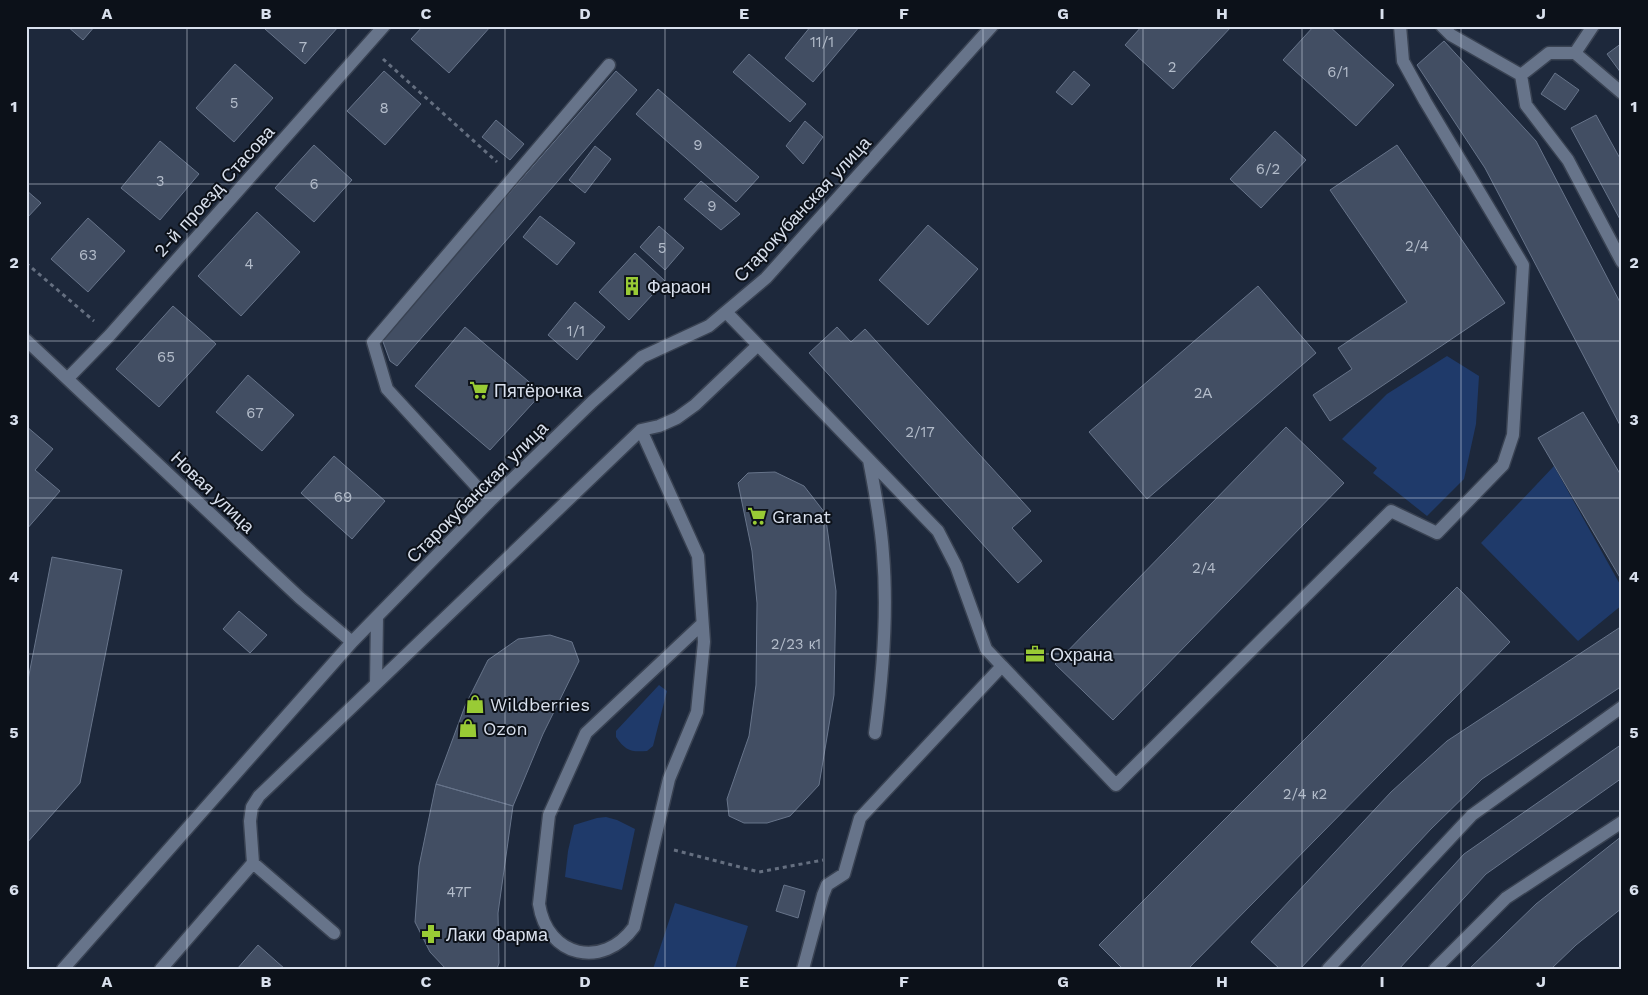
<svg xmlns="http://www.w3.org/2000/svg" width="1648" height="995" font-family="'Work Sans',sans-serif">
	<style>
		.green { fill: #1f3a6a }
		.building { fill: #424e63; stroke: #67748a }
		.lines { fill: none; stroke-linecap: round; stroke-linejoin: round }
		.minor-casing { stroke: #394252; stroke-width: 15 }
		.path { stroke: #656f80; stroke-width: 3; stroke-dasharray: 4 4; stroke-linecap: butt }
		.minor { stroke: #67748a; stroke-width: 12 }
		.grid { fill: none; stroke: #d9e0ed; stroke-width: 1; stroke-opacity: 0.55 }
		.labels { text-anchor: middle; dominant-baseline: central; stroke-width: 4; stroke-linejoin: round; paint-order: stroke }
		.number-label { font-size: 15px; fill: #b3bcca }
		.street-label { font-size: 18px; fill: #d9e0ed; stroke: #0c1119 }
		.poi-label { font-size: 18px; fill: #d9e0ed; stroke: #0c1119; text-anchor: start }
		.neatline { fill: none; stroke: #d9e0ed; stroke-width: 2 }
		.grid-label { font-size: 16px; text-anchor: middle; font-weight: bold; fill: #d9e0ed }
	</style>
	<rect width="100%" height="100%" fill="#1d283b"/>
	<!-- green -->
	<path class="green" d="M1447,356L1479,376L1476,424L1464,479L1427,516L1373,473L1377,468L1342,439L1387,394Z
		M1554,466L1622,588V605L1578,641L1481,543Z
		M659,685L667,691L653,746L647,751C630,752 626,751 616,737V731Z
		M606,817L617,820L635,829L622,890L565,877L568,851L574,825L597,818Z
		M675,903L748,926L735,969H653Z"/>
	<!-- building -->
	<path class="building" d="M67,26H95L83,40Z
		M268,26H339L305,64L265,29Z
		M423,26H491L449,73L411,39Z
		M811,26H860L813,82L785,58Z
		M1142,26H1232L1173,89L1125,45Z
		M1314,26H1329L1394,85L1356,126L1283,60Z
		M1444,41L1536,141L1622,306V429L1485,168L1417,65Z
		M1622,43V73H1621L1607,54Z
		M749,54L806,104L790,122L733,72Z
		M235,64L273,98L234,142L196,108Z
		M384,71L421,104L385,145L347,111Z
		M616,71L637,90L397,366L390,361L382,339Z
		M1074,71L1090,85L1072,105L1056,92Z
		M1555,73L1579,90L1565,110L1541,94Z
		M658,89L759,177L736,202L636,114Z
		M1596,115L1622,162V223L1571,128Z
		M496,120L524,144L510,160L482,137Z
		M805,121L823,137L803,164L786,146Z
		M1275,131L1306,160L1261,208L1230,179Z
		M160,141L199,174L160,220L121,188Z
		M314,145L352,180L314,222L275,188Z
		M1397,145L1505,303L1330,421L1313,395L1352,369L1338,348L1407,302L1330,190Z
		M595,146L611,159L585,193L569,180Z
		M701,181L740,214L721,230L684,199Z
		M26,190L41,203L26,219Z
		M257,212L300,252L241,316L198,276Z
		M540,216L575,243L557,265L523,237Z
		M88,218L125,251L88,292L51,259Z
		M928,225L978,269L928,325L879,280Z
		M659,226L684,248L665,270L640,247Z
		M635,253L665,281L629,320L599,292Z
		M1258,286L1316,353L1147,499L1089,432Z
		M575,302L605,327L577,360L548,335Z
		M173,306L216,344L159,407L116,369Z
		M465,327L542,393L490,450L415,386Z
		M837,327L851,342L865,329L1031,511L1012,528L1042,561L1018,583L809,353Z
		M248,375L294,415L262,451L216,412Z
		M1583,412L1622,477V581L1538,438Z
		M26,426L53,449L35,470L60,491L26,530Z
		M1286,427L1344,483L1113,720L1055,664Z
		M334,456L385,501L352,539L301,493Z
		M775,472L804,486L825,513L836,591L834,695L819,785L790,816L767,823H744L729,816L727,799L749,736L756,685L757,603L752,551L738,483L748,473Z
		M52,557L122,570L80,783L26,844V690Z
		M1457,587L1510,642L1188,969H1123L1099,945Z
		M239,611L267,635L250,653L223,629Z
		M1622,626V686L1482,779L1431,829L1300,969H1280L1251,942L1391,792L1447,741Z
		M550,635L572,642L579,661L543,734L513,806L436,784L465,706L488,660L518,639Z
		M1035,645L1044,654L1035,662L1027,653Z
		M1622,744V778L1486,874L1399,969H1359L1464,854Z
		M436,784L513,806L498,913L499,963L497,969H446L430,952L415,922L419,866Z
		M1622,836V908L1576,945L1551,969H1469L1536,904Z
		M784,885L805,891L798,918L776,911Z
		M258,945L285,969H237Z"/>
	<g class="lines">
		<!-- minor casing -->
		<g class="minor-casing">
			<path id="minor" d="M1442,26L1451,35L1521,75L1549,53H1575L1622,93
				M1575,53L1593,26
				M1521,75L1526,105L1568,160L1622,262
				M726,312L758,345
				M26,340L300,598L352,642L490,501L592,402L642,357L709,326L766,278L992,26
				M68,378L110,335L384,26
				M641,430L698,556L704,642L697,712L669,779L634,927C603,970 547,957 539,904L549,815L586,733L702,624
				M869,460C875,491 881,522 883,554C888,614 883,674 875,733
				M490,501L387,389L373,342L609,65
				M1002,666L1116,785L1391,511L1437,533L1503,465L1513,435L1523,265L1425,101L1403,61L1400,26
				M376,684L377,617
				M253,863L334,933
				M63,969L352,642
				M161,969L253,863L250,821L252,807L259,796L641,430L659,426L677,418L695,405L758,345L938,531L956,566L986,649L1002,666L860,818L844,874L827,885L823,895L803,969
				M1328,969L1472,815L1622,707
				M1435,969L1506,898L1622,822"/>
		</g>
		<!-- path -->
		<path class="path" d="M383,59L497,162
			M26,263L94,321
			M674,850L759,872L823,860"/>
		<!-- minor -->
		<use href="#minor" class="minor"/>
	</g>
	<!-- grid -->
	<path class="grid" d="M187,26V969M346,26V969M505,26V969M665,26V969M824,26V969M983,26V969M1143,26V969M1302,26V969M1461,26V969M26,184H1622M26,341H1622M26,498H1622M26,654H1622M26,811H1622"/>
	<!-- icons -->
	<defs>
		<g id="building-bare" transform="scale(1.5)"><path d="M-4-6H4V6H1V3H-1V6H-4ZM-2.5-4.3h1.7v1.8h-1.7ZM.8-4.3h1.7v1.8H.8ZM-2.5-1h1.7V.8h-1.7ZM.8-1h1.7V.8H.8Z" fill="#99cb35" stroke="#0c1119" stroke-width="2.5" paint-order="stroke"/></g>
		<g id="supermarket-bare" transform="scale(1.5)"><path d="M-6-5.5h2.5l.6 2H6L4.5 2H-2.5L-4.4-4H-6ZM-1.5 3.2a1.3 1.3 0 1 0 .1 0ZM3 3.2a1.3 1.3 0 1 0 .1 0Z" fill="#99cb35" stroke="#0c1119" stroke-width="2.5" paint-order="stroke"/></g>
		<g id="office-bare" transform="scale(1.5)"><path d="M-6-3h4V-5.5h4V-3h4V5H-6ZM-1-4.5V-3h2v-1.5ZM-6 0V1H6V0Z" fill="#99cb35" stroke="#0c1119" stroke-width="2.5" paint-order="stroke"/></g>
		<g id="shop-bare" transform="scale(1.5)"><path d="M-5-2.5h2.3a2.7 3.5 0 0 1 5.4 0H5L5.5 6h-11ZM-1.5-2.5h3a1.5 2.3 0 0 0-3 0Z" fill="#99cb35" stroke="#0c1119" stroke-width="2.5" paint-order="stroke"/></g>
		<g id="pharmacy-bare" transform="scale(1.5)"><path d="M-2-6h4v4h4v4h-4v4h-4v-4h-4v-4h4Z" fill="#99cb35" stroke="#0c1119" stroke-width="2.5" paint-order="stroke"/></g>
	</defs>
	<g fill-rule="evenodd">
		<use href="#building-bare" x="632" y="286"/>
		<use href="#supermarket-bare" x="479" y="390"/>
		<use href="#supermarket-bare" x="757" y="516"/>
		<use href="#office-bare" x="1035" y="654"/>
		<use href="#shop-bare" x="475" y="704"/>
		<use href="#shop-bare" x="468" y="728"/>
		<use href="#pharmacy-bare" x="431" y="934"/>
	</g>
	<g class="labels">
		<!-- number labels -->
		<g class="number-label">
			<text x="822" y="42">11/1</text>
			<text x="303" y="47">7</text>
			<text x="1172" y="67">2</text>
			<text x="1338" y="72">6/1</text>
			<text x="234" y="103">5</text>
			<text x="384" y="108">8</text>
			<text x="698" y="145">9</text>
			<text x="1268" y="169">6/2</text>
			<text x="160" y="181">3</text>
			<text x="314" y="184">6</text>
			<text x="712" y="206">9</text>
			<text x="1417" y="246">2/4</text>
			<text x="662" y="248">5</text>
			<text x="88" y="255">63</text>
			<text x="249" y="264">4</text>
			<text x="576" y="331">1/1</text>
			<text x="166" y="357">65</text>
			<text x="1203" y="393">2А</text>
			<text x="255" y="413">67</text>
			<text x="920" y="432">2/17</text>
			<text x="343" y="497">69</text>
			<text x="1204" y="568">2/4</text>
			<text x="796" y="644">2/23 к1</text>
			<text x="1305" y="794">2/4 к2</text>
			<text x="459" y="892">47Г</text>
		</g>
		<!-- street labels -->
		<g class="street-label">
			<text transform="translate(214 191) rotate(-48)">2-й проезд Стасова</text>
			<text transform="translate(802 209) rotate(-47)">Старокубанская улица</text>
			<text transform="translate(213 492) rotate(44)">Новая улица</text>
			<text transform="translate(477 492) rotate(-45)">Старокубанская улица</text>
		</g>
		<!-- poi labels -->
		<g class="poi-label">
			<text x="647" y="286">Фараон</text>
			<text x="494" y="390">Пятёрочка</text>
			<text x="772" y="516">Granat</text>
			<text x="1050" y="654">Охрана</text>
			<text x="490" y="704">Wildberries</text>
			<text x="483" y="728">Ozon</text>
			<text x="446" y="934">Лаки Фарма</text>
		</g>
	</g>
	<!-- border -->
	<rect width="1648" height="995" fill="none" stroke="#0c1119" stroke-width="55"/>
	<rect x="28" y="28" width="1592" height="940" class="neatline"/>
	<g class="grid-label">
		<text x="107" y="19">A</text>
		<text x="266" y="19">B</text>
		<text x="426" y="19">C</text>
		<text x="585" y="19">D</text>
		<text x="744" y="19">E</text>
		<text x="904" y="19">F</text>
		<text x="1063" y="19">G</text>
		<text x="1222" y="19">H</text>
		<text x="1382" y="19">I</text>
		<text x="1541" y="19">J</text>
		<text x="14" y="112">1</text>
		<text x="1634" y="112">1</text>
		<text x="14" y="268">2</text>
		<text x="1634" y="268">2</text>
		<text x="14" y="425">3</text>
		<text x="1634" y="425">3</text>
		<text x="14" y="582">4</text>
		<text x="1634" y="582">4</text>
		<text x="14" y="738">5</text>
		<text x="1634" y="738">5</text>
		<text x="14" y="895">6</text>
		<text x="1634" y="895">6</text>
		<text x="107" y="987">A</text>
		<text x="266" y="987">B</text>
		<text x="426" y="987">C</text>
		<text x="585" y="987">D</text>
		<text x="744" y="987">E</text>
		<text x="904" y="987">F</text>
		<text x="1063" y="987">G</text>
		<text x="1222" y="987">H</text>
		<text x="1382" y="987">I</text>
		<text x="1541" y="987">J</text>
	</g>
</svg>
